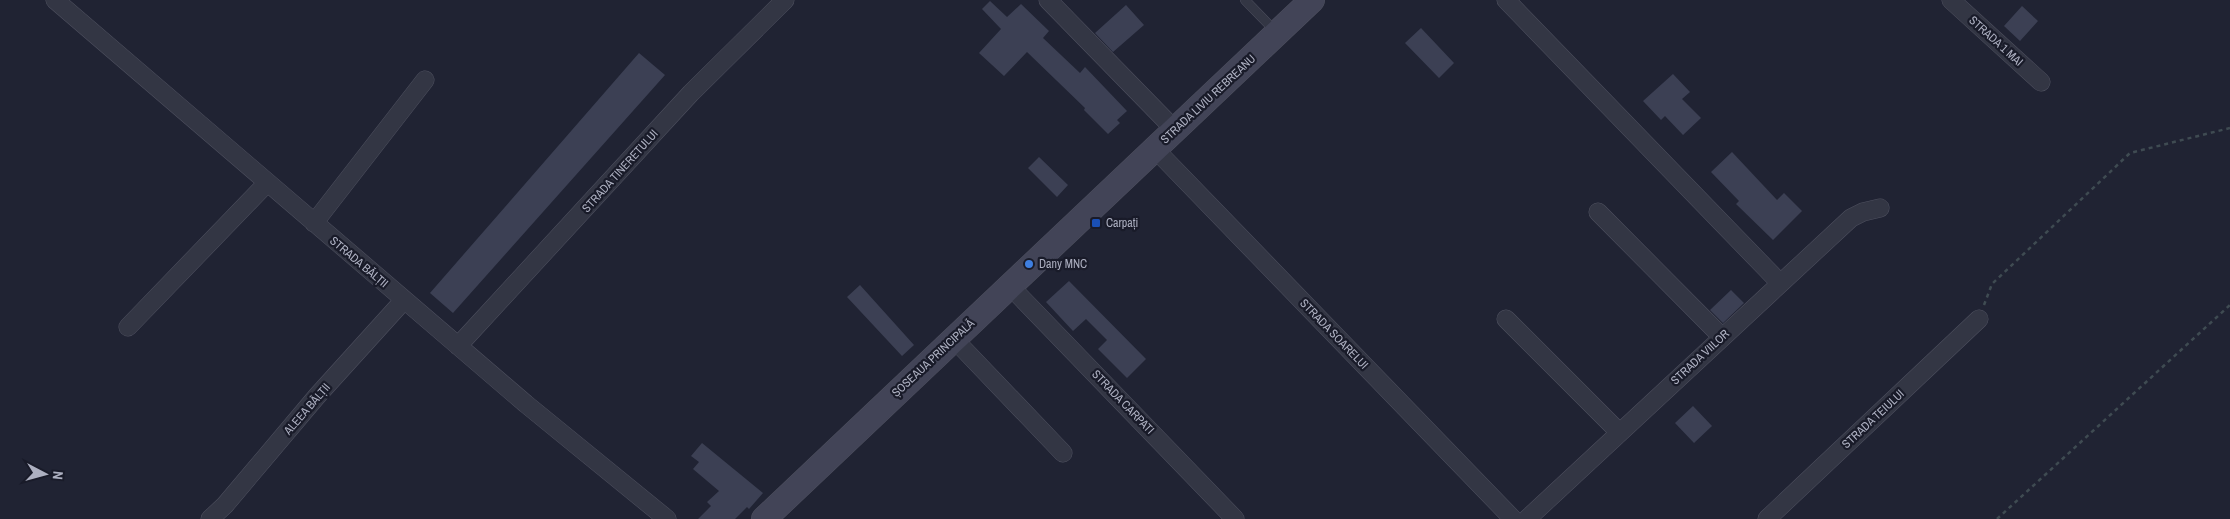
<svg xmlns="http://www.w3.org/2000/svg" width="2230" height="519" font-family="'Archivo Narrow',sans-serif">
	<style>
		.building { fill: #3c4054 }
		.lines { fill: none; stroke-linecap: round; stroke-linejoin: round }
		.lane-casing { stroke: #4e505f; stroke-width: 10 }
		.street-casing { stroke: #4e505f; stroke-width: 19 }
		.secondary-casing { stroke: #4e505f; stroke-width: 26 }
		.path { stroke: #3f4b52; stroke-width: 2.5; stroke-dasharray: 4 4; stroke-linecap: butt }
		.lane { stroke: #333644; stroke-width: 9 }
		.street { stroke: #333644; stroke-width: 18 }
		.secondary { stroke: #424457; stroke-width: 25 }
		.transit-dot { fill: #1a4fb4; stroke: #191b29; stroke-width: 2 }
		.shop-dot { fill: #3f7fe0; stroke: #191b29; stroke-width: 2 }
		.labels { text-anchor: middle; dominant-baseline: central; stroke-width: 4.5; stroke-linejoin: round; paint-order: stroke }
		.street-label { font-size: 12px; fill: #adb0c1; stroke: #191b29 }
		.poi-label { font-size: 12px; fill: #adb0c1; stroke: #191b29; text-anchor: start }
	</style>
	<rect width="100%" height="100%" fill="#202333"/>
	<!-- building -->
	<path class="building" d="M990,1L1007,17L1021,4L1049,31L1043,38L1080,73L1085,67L1127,111L1117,120L1120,123L1108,134L1084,110L1085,108L1027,52L1004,76L979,53L1001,29L982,9Z
		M1126,5L1144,25L1113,52L1095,33Z
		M2022,6L2038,21L2020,41L2004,26Z
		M1421,28L1454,63L1439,78L1405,43Z
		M639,53L665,75L453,313L430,293Z
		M1673,74L1690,92L1682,99L1701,118L1683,135L1665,116L1661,120L1643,101Z
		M1732,152L1777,200L1784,193L1802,211L1773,240L1736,204L1739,201L1711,172Z
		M1039,157L1068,185L1057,197L1028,168Z
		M1069,281L1146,359L1127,378L1098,349L1107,340L1086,319L1073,331L1046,302Z
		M860,285L914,345L902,356L847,297Z
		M1731,290L1744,303L1723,323L1710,310Z
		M1693,406L1712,426L1694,443L1675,423Z
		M702,443L763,493L749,509L747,507L735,519H698L711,506L707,502L719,491L693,469L699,462L691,456Z"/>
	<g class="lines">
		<!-- lane casing -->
		<g class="lane-casing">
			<path id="lane" d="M1245,0L1276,32"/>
		</g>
		<!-- street casing -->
		<g class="street-casing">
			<path id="street" d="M55,0L526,404L667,519
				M1048,0L1175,130
				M1506,0L1780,283
				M1951,0L2041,82
				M1155,149L1513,519
				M1598,212L1722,337
				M314,223L425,80
				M1010,286L1235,519
				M1506,319L1619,432
				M128,327L267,183
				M954,339L1063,453
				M458,346L691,93L785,0
				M210,519L225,505L317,396L404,300
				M1527,519L1851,218L1863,212L1880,208
				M1767,519L1979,319"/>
		</g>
		<!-- secondary casing -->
		<g class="secondary-casing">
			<path id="secondary" d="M764,519L1312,0"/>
		</g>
		<!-- path -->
		<path class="path" d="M1984,305L1992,284L2130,153L2230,128
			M1997,519L2230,305"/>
		<!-- lane -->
		<use href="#lane" class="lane"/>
		<!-- street -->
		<use href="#street" class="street"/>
		<!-- secondary -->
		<use href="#secondary" class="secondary"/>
	</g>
	<!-- markers -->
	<rect class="transit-dot" x="1091" y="218" width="10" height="10" rx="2.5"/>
	<circle class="shop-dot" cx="1029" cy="264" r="5"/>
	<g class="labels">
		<!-- street labels -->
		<g class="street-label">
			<text transform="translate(1996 41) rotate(42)">STRADA 1 MAI</text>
			<text transform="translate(1208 99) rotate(-43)">STRADA LIVIU REBREANU</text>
			<text transform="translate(620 171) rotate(-48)">STRADA TINERETULUI</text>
			<text transform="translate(359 262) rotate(40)">STRADA BĂLȚII</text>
			<text transform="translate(1334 334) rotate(46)">STRADA SOARELUI</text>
			<text transform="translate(1700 357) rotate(-43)">STRADA VIILOR</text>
			<text transform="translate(933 358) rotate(-43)">ȘOSEAUA PRINCIPALĂ</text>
			<text transform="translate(1123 402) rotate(46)">STRADA CARPATI</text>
			<text transform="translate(307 409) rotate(-49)">ALEEA BĂLȚII</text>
			<text transform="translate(1873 419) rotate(-43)">STRADA TEIULUI</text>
		</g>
		<!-- poi labels -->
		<g class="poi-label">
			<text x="1106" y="223">Carpați</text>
			<text x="1039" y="264">Dany MNC</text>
		</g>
	</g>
	<!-- north arrow -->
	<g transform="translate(45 474) rotate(96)" stroke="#191b29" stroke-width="4" paint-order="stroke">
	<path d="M0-4L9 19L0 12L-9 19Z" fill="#adb0c1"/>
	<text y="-8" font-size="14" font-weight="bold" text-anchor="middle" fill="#adb0c1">N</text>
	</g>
</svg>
